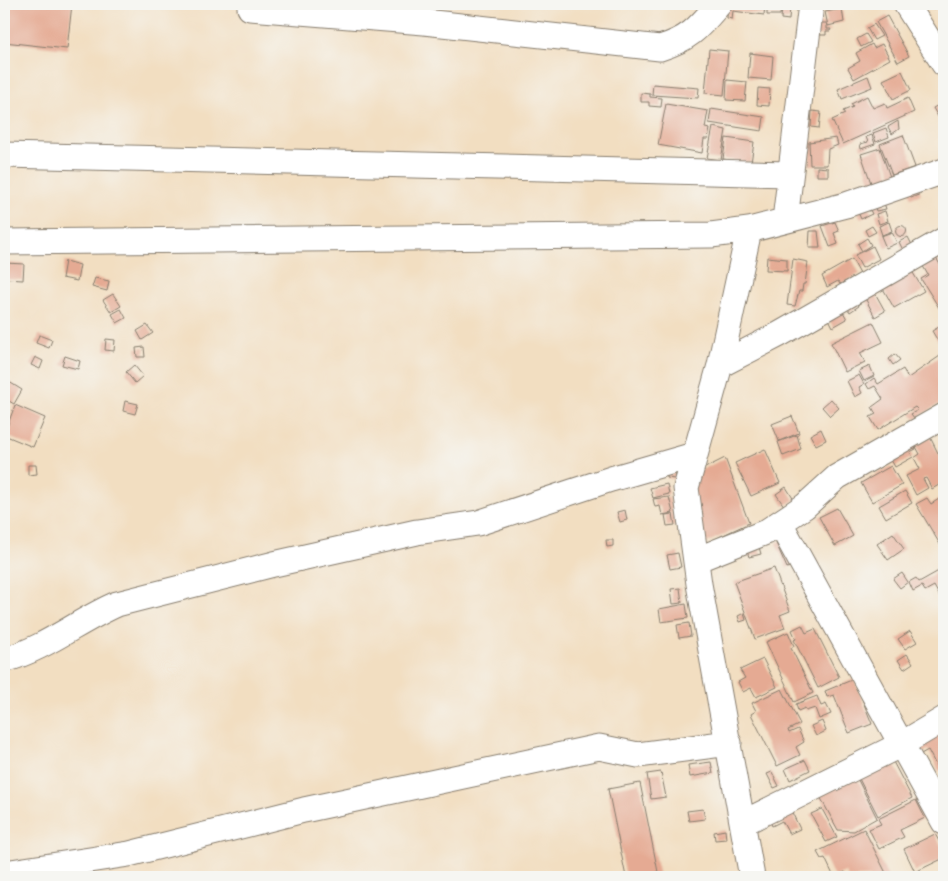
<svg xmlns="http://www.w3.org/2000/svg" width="948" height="881" font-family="Itim,sans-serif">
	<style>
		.building { fill: #e5aa93 }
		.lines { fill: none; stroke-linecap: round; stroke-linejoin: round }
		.minor-casing { stroke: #877d6e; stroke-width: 27 }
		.minor { stroke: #fff; stroke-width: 25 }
	</style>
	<rect width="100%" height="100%" fill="#f6f6f2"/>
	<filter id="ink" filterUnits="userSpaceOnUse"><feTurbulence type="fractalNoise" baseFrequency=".02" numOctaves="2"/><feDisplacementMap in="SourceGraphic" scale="10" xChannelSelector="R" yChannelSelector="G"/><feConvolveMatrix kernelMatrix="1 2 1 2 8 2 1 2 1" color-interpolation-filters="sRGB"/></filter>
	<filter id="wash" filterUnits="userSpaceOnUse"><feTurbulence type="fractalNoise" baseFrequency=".0096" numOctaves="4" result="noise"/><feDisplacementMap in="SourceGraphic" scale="20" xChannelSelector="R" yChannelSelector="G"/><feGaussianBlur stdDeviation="1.12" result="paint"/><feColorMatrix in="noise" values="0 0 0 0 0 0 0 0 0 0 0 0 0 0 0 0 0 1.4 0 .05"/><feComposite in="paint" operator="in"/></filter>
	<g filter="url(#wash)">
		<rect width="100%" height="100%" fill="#f2dec1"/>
		<g id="blocks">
			<!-- building -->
			<path class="building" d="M4,4H72L67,49L4,42Z
				M728,4L765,5L764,15L733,11L732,19L727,18Z
				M767,4H781L780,15H767Z
				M829,4H844L830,8Z
				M931,4H944L934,9Z
				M782,5L790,6L789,20L781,19Z
				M842,9L844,22L828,26L825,12Z
				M887,16L909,56L898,62L876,22Z
				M816,23H827V29H831L830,31H826V35H816Z
				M874,24L882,36L874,40L867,28Z
				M866,34L871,42L861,47L857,39Z
				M872,44L874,48L882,44L890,59L854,79L848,68L860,61L856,53Z
				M709,49L728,51L724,95L705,93Z
				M750,53L773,56L771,80L748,78Z
				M902,71L911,90L893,99L883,80Z
				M868,76L872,87L842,99L838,89Z
				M727,80L747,82L745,101L726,100Z
				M653,84L699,88L698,98L652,95Z
				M758,88L770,89L769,106L757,105Z
				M641,93L650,94V97L662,98L661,107L649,106V102H641Z
				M867,96L873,108L885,103L887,108L908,98L914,112L843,144L832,120L845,114L843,111L853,107L851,104Z
				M944,102V127L933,108Z
				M666,104L708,111L705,128L710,129L708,139H704L702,153L658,145Z
				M711,109L764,117L762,131L709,123Z
				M812,111L821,112L819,128L811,127Z
				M898,121L899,129L892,134L888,127Z
				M713,127L726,130L721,160L707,158Z
				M886,128L889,137L876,142L873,133Z
				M872,135L875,144L861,149L860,144L868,142L866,137Z
				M903,135L915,167L892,175L880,144Z
				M726,138L754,142L751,163L723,159Z
				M836,138L838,145L828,149L827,165H810L809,142Z
				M880,148L890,177L871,183L861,154Z
				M817,167L828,168V176H817Z
				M918,185L921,194L911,198L908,189Z
				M882,197L886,209L876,211L873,200Z
				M867,204L872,214L861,219L856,208Z
				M885,211L888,221L879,224L876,214Z
				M835,222L839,231L834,233L838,244L830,247L822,226Z
				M889,222L892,231L882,235L879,226Z
				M895.5 231a5.5 5.5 0 1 1 11 0a5.5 5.5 0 1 1-11 0Z
				M872,226L876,232L868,236L865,230Z
				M810,231H818L820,248H809Z
				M892,232L897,243L886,248L881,236Z
				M908,237L912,245L903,250L899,242Z
				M867,238L871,245L862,251L858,244Z
				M873,246L879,259L862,268L855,255Z
				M944,250V265L938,254Z
				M933,253L944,271V308L941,311L921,279L928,275L920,261Z
				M767,257L787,259V271L766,270Z
				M793,259L808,262L805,284H803L802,291H799L795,306L787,305Z
				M852,259L860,274L840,284L838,281L827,287L822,276Z
				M65,261L80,265L77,281L62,278Z
				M5,263L24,264L23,280L5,279Z
				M910,268L924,291L894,308L881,285Z
				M95,278L109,281L107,291L92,287Z
				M875,293L885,311L875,317L865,298Z
				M113,294L121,306L111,312L103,300Z
				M855,299L859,306L850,312L845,304Z
				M121,309L126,318L117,323L112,314Z
				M842,310L847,319L833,327L828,317Z
				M873,322L883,342L860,353L865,362L845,372L831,343Z
				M944,324V338L938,341L932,331Z
				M147,325L153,333L142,340L137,331Z
				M39,335L52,340L49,348L36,343Z
				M106,339L115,340L114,351L105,350Z
				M144,347L145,357H137L136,348Z
				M895,354L900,360L893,365L889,359Z
				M65,356L80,361L78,369L62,365Z
				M940,356L944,363V401L915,419L911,414L918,410L915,407L878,430L870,417L876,414L872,407L883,399L875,386L869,389L866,384L874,378L878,384L903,369L908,378Z
				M35,357L43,361L40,369L31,365Z
				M134,365L143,376L135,383L126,372Z
				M870,366L874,376L864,381L859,371Z
				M859,375L864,384L859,387L862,393L855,397L847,381Z
				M6,380L22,390L14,404L4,398V385Z
				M831,399L839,408L830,416L822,407Z
				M125,401L138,404L135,414L123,411Z
				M15,405L45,418L33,447L4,435Z
				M792,416L799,433L779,441L772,424Z
				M821,429L826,440L816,445L810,435Z
				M797,435L801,449L783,456L778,442Z
				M930,437L944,465V482L932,489L926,478L923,479L928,488L916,495L906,476L920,469L914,458L920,454L915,445Z
				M912,442L916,449L910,452L913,457L895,467L888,454Z
				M765,449L780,483L751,496L735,463Z
				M725,458L749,523L704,544L691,479L699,471Z
				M28,465H36L37,474L28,475Z
				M891,466L902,485L872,502L861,483Z
				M668,473L676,474L675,479L667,478Z
				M667,484L669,494L653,498L650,488Z
				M786,487L794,500L784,506L776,494Z
				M905,491L912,503L886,518L879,506Z
				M944,496V551L916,504L927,498L931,504Z
				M669,497L673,513L662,515L660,506L655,507L653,499Z
				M837,508L853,536L835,546L819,517Z
				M625,510L627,520L620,522L617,512Z
				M673,514L675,525L667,526L665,515Z
				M893,533L904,549L888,560L877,544Z
				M787,539L798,563L787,568L776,543Z
				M606,540H613V546L607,547Z
				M759,547L761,554L749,557L747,551Z
				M678,553L681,567L670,569L667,555Z
				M774,568L790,611L780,615L785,628L755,639L734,582Z
				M944,568V604L934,586L925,591L922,586L913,591L909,582L916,578L919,582Z
				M902,573L908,582L900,588L893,579Z
				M680,588L682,603L673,604L671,589Z
				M686,604L688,618L661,622L659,609Z
				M744,613L746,620L740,622L738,616Z
				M689,623L691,636L679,638L677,625Z
				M802,625L806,633L815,629L839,677L818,688L794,640L796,639L792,630Z
				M910,631L917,642L905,649L898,639Z
				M788,632L794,646L791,648L813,693L794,702L766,642Z
				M907,654L913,663L904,669L898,660Z
				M763,659L777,687L756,697L751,688L743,692L738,682L745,678L740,670Z
				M854,679L872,724L849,733L834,695L827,697L825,691Z
				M782,689L800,724L788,730L789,733L798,729L804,742L796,747L800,755L777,766L751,714L756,711L752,703Z
				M817,696L821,706L826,704L831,714L819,719L815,708L806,711L805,708L798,711L796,704Z
				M822,721L826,731L816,736L811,726Z
				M944,725V768L939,771L928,750L919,755L912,742Z
				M890,756L912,798L878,816L855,771Z
				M805,760L810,770L790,780L785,769Z
				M711,762L713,773L690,777L688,765Z
				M661,772L666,797L651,799L647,774Z
				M772,772L779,786L774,788L767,774Z
				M854,772L877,818L854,831L838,830L817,791Z
				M640,783L659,877H626L608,789Z
				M916,800L925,818L900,830L904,837L879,849L869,829L881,824L878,819Z
				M788,804L800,829L789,834L782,821L772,826L767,814Z
				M703,809L705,819L689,821L687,811Z
				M822,809L837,837L826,842L811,814Z
				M864,829L888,877H848L845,872L834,877L825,858L821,859L817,852Z
				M725,830L726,839L715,840L714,832Z
				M935,834L944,850V858L915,872L904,849Z"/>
		</g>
	</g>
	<g filter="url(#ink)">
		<use href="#blocks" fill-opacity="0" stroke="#877d6e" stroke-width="1"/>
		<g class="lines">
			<!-- minor casing -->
			<g class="minor-casing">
				<path id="minor" d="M906,4L944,64
					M250,8L424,22L660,48C690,39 699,27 719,4
					M4,155L790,174
					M785,220L811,4
					M749,230L720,365L686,488L699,584L752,877
					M4,242L711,235L749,230L846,205L944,171
					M720,365L780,334L944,240
					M780,523L944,822
					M696,560L766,532L805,506L837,477L944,416
					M4,660C45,649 78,621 117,604L274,564L417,532L478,523L611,479L694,455
					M743,823L902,744L944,719
					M4,873L129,854L304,810L599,747L638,755L729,743"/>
			</g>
			<!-- minor -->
			<use href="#minor" class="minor"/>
		</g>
	</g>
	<!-- margin -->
	<rect width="948" height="881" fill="none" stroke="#f6f6f2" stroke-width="20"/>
</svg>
